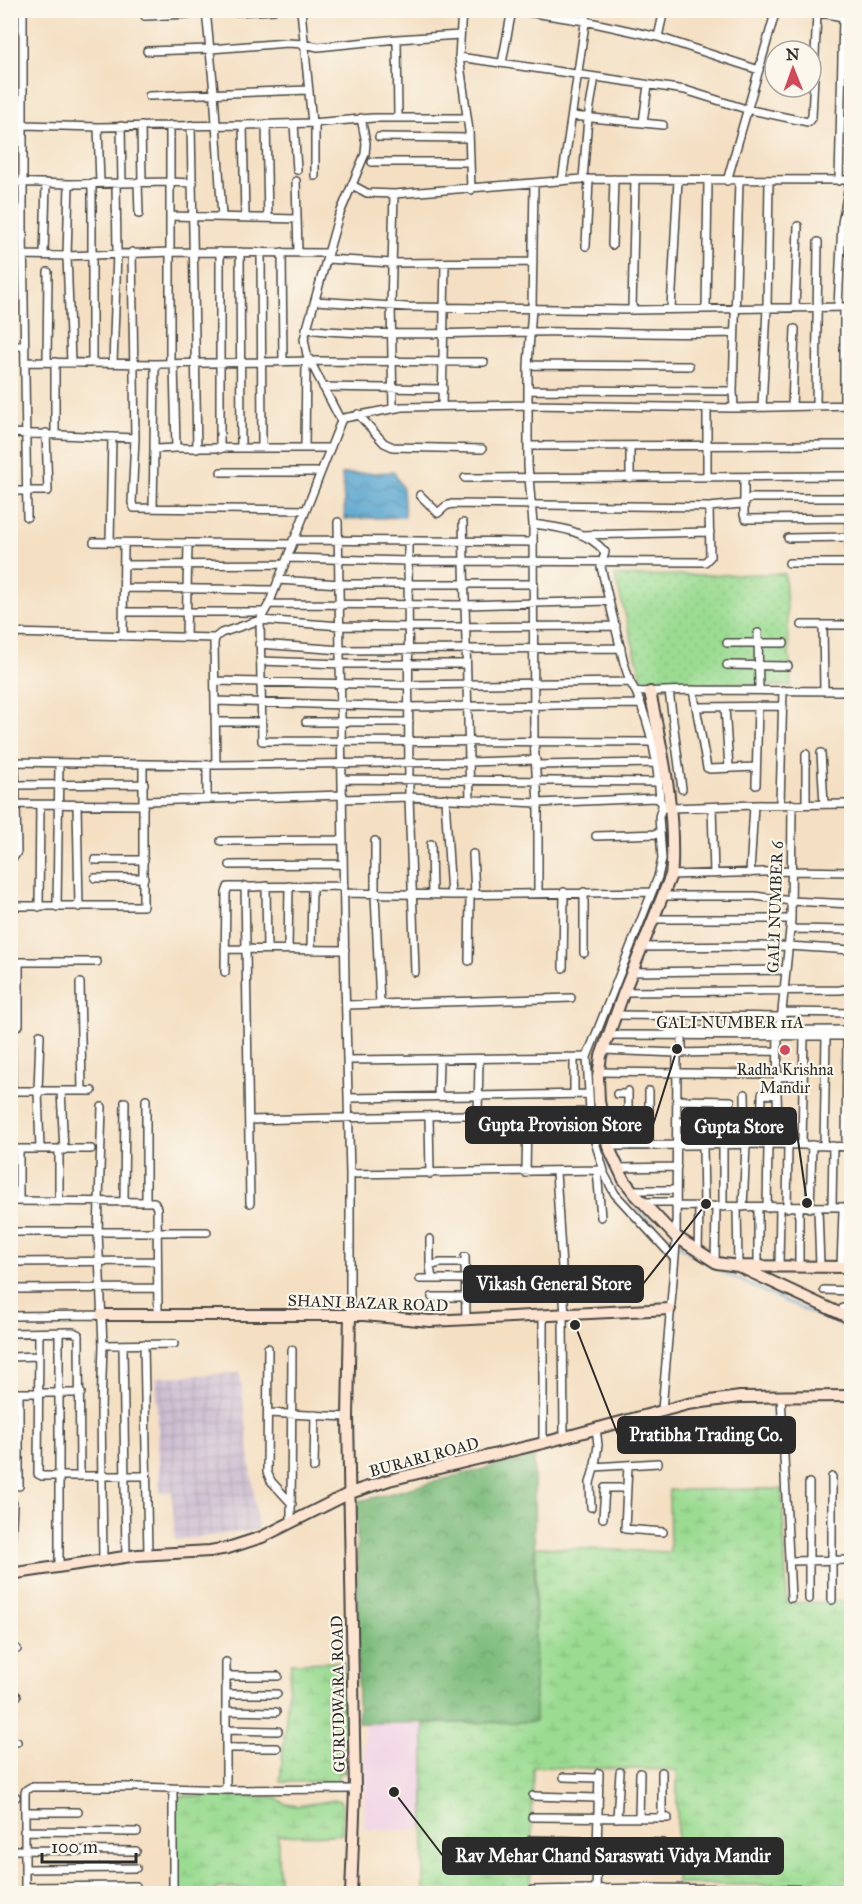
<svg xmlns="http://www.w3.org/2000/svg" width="862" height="1904" font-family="'IM FELL Great Primer',serif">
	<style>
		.built { fill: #f0d0e5 }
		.industrial { fill: url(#industrial-grid) }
		.forest { fill: url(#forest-crowns); stroke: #537353; stroke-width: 1.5 }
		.wetland { fill: url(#wetland-marsh); stroke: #62835e; stroke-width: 1.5 }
		.park { fill: url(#park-dots); stroke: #62835e; stroke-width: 1.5 }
		.water { fill: url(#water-waves); stroke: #40687d; stroke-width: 1.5 }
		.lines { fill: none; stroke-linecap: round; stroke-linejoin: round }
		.stream { stroke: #56a4cf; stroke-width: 2 }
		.street-casing { stroke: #494642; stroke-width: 10 }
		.secondary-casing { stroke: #494642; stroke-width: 14 }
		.street { stroke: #fff; stroke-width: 7 }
		.secondary { stroke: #fde4d1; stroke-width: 10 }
		.poi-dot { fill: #d1495b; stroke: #fbf7ec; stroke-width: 2 }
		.labels { text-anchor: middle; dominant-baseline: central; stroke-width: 4.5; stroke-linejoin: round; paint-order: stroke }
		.street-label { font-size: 16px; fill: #2b2b2b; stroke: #fbf7ec }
		.poi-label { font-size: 16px; fill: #2b2b2b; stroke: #fbf7ec }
		.leader { fill: none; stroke: #2b2b2b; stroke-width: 2 }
		.callout-dot { fill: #2b2b2b; stroke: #fbf7ec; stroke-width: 2 }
		.callout { fill: #2b2b2b; stroke: #2b2b2b; stroke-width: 2 }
		.callout-label { font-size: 18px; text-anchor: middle; font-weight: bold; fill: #fff }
	</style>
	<defs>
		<pattern id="industrial-grid" width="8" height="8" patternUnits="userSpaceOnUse" patternTransform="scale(1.5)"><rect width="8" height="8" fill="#cebed2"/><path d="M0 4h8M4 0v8" fill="none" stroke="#b1a3b4"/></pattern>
		<pattern id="forest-crowns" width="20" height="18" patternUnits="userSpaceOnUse" patternTransform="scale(1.5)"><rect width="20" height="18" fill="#7bbb7b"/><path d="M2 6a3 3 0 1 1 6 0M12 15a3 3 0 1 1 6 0" fill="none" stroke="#659865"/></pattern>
		<pattern id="wetland-marsh" width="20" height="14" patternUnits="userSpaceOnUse" patternTransform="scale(1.5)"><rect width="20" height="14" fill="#9adb91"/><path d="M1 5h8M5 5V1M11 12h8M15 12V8" fill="none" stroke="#85bc7d"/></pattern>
		<pattern id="park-dots" width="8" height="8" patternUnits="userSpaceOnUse" patternTransform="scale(1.5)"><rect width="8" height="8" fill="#9adb91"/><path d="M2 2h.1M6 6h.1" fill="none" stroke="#85bc7d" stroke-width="1.8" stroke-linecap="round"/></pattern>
		<pattern id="water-waves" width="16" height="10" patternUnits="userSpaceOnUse" patternTransform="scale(1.5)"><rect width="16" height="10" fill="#56a4cf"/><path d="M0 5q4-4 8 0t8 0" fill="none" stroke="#4786a8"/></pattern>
	</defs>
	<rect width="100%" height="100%" fill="#fbf7ec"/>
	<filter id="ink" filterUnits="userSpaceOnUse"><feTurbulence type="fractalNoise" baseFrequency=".0167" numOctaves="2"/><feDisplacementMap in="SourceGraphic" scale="12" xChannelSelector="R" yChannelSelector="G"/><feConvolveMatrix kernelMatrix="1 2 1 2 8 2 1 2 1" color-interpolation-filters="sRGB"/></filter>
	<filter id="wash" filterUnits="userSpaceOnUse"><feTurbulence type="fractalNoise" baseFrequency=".008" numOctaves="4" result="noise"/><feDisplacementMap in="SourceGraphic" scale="24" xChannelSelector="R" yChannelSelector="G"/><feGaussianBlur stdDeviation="1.35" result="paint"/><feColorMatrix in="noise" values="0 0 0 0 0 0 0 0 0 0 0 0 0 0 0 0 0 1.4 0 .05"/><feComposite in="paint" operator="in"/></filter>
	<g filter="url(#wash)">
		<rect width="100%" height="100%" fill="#f4dfc2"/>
		<!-- built -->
		<path class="built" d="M364,1724H424V1830H364Z"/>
		<!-- industrial -->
		<path class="industrial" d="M240,1373L258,1530L175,1540L172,1492H160L156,1377Z"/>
		<!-- forest -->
		<path class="forest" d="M534,1456L535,1722L358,1723L357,1502Z"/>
		<!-- wetland -->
		<path class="wetland" d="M782,1489L787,1603L851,1601V1886L677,1884V1770L533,1767L531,1893H424V1724L535,1722L536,1547L670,1552L669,1490Z
			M344,1662L345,1773H338V1781L280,1782L291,1663Z
			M178,1796L273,1797L286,1804L297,1806L336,1800L340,1801L342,1805V1833C335,1837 290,1835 278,1835L279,1889L216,1888V1893H180L176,1874V1803Z"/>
		<!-- park -->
		<path class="park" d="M785,574L791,686H644L615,576Z"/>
		<!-- water -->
		<path class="water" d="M394,472L403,489L405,517L345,519L342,474Z"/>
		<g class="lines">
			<!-- stream -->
			<path class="stream" d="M592,1081L595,1057
				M594,1120C604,1173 630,1208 672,1240
				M679,1245C706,1266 738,1279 769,1294C797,1306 823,1320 852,1329"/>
		</g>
	</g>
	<g filter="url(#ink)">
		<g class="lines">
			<!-- street casing -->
			<g class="street-casing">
				<path id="street" d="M23,10V229L27,517
					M206,10L214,92L222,217
					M301,10L312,123
					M462,10L459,57L469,131L471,190
					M514,10L585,21L658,37L759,70
					M760,10L775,16
					M806,10L843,17L839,181
					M145,16L274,10
					M658,37L664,10
					M397,39L398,117
					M147,51L210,49L287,43L304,44L318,47L397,39L460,35
					M459,57L685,90L746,109L808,122L812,117L817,13
					M502,63L512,10
					M149,96L309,90
					M572,116L663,125
					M643,123L648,85
					M266,124L268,218
					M294,124L297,170
					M24,125L98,127L243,125L312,123L373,118H467
					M170,125V182L193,183
					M191,125L197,449
					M243,125L245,217
					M121,126L122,183
					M141,126L142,182
					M98,127L100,183
					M379,137L469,138
					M372,162H470
					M315,176V123
					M583,179L588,118L595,77
					M296,181L298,252
					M562,181L587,10
					M727,181L776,10
					M10,182L69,184L170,182V364
					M138,182L139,214
					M69,184L67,256L71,362
					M534,184L532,308L528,365V466L533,524L534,741L538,803V893
					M352,185L367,193L394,194L583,179L852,180
					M171,216L297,219
					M612,245L614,179
					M586,246L589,179
					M220,252V449
					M240,252L241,448
					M261,252L262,448
					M282,252L283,362
					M24,255L67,256L171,252L329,253
					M44,255L46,183
					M327,259L392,263L533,262
					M315,301L407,307L632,310L852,307
					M838,307L842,223L850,180
					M795,308L798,226
					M671,309L678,180
					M706,309L708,181
					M632,310L635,179
					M306,329C380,337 455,333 529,332C597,331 666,335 734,333
					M10,346H25
					M25,362L155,364L314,361L484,362
					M47,362L48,272
					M55,362V433
					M92,362V183
					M113,363L117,253L116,183
					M174,364L176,448H329
					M528,365L689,366
					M323,387L443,389
					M530,390L733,391L739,181
					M733,391L734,408L852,405
					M844,405V307
					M442,406L445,264
					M792,406L795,329
					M816,406L818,242
					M762,407L767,308L769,181
					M393,408L391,306L394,194
					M707,408V477
					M358,414L384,443L393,447L482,449
					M341,421L307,355L304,339L338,218L365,154L366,143L361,118
					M10,433L135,438L132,252
					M135,438L132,503L134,508L306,510
					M529,446L852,445
					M305,448L306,361
					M154,451L155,364
					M221,472H319
					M744,477V515L746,519L852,518
					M465,478L852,476
					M630,478V447
					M10,491H48L46,433
					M420,495L438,513L446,506L452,504L709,507L741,504L751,498H852
					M153,508L154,451L156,449L176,448
					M849,518L850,560L852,563
					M338,522L345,982L350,1174V1314
					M463,523L470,800
					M533,524C558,527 588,531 605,552L601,567L624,663L630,682L636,692L693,690L852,691
					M581,535L710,532
					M788,538L852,537
					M293,540L533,542
					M408,541L409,797L415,972
					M94,542L292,544
					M110,542L112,437
					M287,558L408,561L705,562L710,557L709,507
					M789,563H850
					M124,565L285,564
					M278,580L340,584H534
					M124,588L274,590
					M269,604L466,605L609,601
					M124,612H263
					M802,625H852
					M823,625L824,690
					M10,633L215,638
					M758,633L759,690
					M123,636L124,543
					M186,637L188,544
					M727,643H784
					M259,644L342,650L621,648
					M260,661L342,664H466
					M727,665L788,666
					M215,681L408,685L630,682
					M693,690L707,768L710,769L756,767
					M669,691L682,789
					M636,692C652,731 657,758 660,800
					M215,701L409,707L641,704
					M696,707L783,706
					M725,707L729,768
					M215,722H261
					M306,722H409
					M653,742L262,741L260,620L269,604L341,421L344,418L402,407L529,405L734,408
					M821,753L824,804
					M10,762L216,765L469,762L536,760
					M15,762L16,804L144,805
					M207,765V799
					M216,765L214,643L215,638L221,633L260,620L341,626L408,627L616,626
					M536,765L657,763
					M343,779L659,782
					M15,785L144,784
					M756,785L758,706
					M445,798L451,895
					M343,799L409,797L538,803L655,798L660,800L664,808H672L754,805L852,804
					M144,801L343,795
					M780,804L783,690
					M806,804V754
					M77,805L79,907
					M712,807L714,874
					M596,836L660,834
					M221,841L343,840
					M375,841V894L380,1004
					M431,844L432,895
					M473,854L475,895
					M10,858L14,857L17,852L16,804
					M95,860H144
					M230,865L343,864
					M750,873L754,805
					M671,875L791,871L852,872
					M95,878H144
					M245,886L250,1203
					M266,886L267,949
					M10,890H12
					M344,893L451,895L652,892
					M662,896H755L791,901L852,904
					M10,906H143V764
					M39,907L40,805
					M57,907L59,763
					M653,919H791
					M790,929L852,930
					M642,947L788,946L852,950
					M225,949L345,950
					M288,949L289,886
					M311,950L312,886
					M584,953V892
					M469,961L470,895
					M10,962H97
					M563,968L564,892
					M225,972L226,893L228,887L344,886
					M632,972L786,970
					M80,983L82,1091
					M624,992L840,990L852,988
					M346,1005L571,998
					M782,1012L852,1013
					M615,1015L782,1017
					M10,1028L19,1025V962
					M11,1028L12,1091
					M669,1031L852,1030
					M608,1035L852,1036
					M603,1050L677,1053L777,1051
					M682,1053V1036
					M587,1057L591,1129L604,1171
					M574,1058V1094
					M348,1060L587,1057L658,877L662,859L659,817L662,806
					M598,1072L778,1074
					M777,1077L803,1076
					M10,1091H92
					M61,1091L64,1150
					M628,1091V1146
					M649,1091V1146
					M617,1094H628
					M438,1096L439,1060
					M349,1098L588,1094
					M677,1100L731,1101
					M102,1107L98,1232L103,1345L101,1409L103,1560
					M478,1116L479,1059
					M429,1117L430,1174
					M249,1120L589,1112
					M677,1122H729
					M779,1144L777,1095L778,1031L782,1012L791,919L792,804
					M703,1145L704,1207
					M723,1145V1207
					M761,1145L762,1094L777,1095
					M802,1145L804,1036
					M608,1146L779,1144L852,1147
					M824,1146L826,1036
					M846,1146L847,1036
					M10,1149H91
					M40,1149L38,1091L40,1035
					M618,1168L677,1167
					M597,1170L601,1217
					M556,1172L565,1316
					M526,1173L527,1115
					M350,1174L602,1170L615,1194L674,1258
					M631,1190H676
					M10,1201L154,1202L157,1208L158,1315
					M19,1201V1149
					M59,1201V1150
					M124,1201L125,1102
					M146,1201V1100
					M643,1202H676
					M676,1206L852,1207
					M737,1207L738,1266
					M743,1207L746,1145L745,1094
					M832,1207L833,1146
					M767,1208L768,1145
					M787,1208L788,1145
					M799,1208V1266
					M810,1208L812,1145
					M818,1208L820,1266
					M10,1232H207
					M698,1252L699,1207
					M465,1257L466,1320
					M10,1262L157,1261
					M430,1262V1239
					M715,1262L716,1207
					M758,1266V1207
					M779,1266L780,1207
					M841,1267L843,1210
					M420,1279H465
					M432,1279L430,1266L440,1263H465
					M10,1289L157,1288
					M824,1290L852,1291
					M432,1297H465
					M843,1308H852
					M10,1316L101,1315
					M563,1316L564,1437
					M10,1333L73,1332L79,1335L80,1476
					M39,1333L38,1474L42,1476H146
					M59,1333V1567
					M144,1344L148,1555
					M103,1345L174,1344
					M123,1345L126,1557
					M268,1348L267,1472L271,1481L292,1504
					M10,1357L39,1356
					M10,1393H81
					M781,1396L791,1598
					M662,1410L676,1244L677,1053
					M268,1413L348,1417
					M543,1443V1317
					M628,1465L625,1529L663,1532
					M594,1467L658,1463
					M314,1468L315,1415
					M832,1477V1600
					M19,1486V1393
					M10,1495L13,1504L10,1565
					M591,1507L590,1483L595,1465L598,1445L596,1428
					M603,1518L605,1488H627
					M291,1522L292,1350
					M789,1561L852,1560
					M10,1599H13
					M809,1599V1483
					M10,1649H17
					M227,1676H278
					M227,1694H277
					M10,1696H17
					M227,1711L276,1712
					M227,1730L278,1731
					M10,1742H17
					M227,1748H277
					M662,1772V1818
					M564,1777L598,1778
					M173,1789V1894
					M226,1790V1662
					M533,1796L597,1798
					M10,1797H16
					M25,1812H78
					M532,1817L668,1818
					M617,1818L620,1772
					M639,1818L640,1773
					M24,1831L137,1832
					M531,1840L663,1843
					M10,1850L136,1851
					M534,1862L596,1867L664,1869
					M25,1869L136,1868
					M25,1887L136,1886
					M533,1890L645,1888L852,1890
					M270,1891V1894
					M596,1891L599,1773
					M225,1892V1894
					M25,1894V1793L26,1790L31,1787H138L226,1790L355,1789
					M250,1894V1892"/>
			</g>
			<!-- secondary casing -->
			<g class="secondary-casing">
				<path id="secondary" d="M650,692C660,741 671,788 672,838C672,850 673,863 671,875L624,992L601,1056L598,1077L599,1101L608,1146L624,1180L635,1194L675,1236L717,1263L738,1266L852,1267
					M740,1267L852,1319
					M350,1314L348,1417L355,1789L351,1894
					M101,1315H364L430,1321L670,1309
					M10,1574L138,1555L210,1551L228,1548L262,1537L350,1493L389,1480L543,1443L688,1404L740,1397L852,1396"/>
			</g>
			<!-- street -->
			<use href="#street" class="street"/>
			<!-- secondary -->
			<use href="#secondary" class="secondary"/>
		</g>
	</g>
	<!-- markers -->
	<circle class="poi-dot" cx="785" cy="1050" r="6"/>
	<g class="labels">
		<!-- street labels -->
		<g class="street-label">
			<text transform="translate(775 907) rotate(-88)">GALI NUMBER 6</text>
			<text x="730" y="1022">GALI NUMBER 11A</text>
			<text transform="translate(368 1303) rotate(2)">SHANI BAZAR ROAD</text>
			<text transform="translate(424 1457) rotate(-15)">BURARI ROAD</text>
			<text transform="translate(338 1694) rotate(-91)">GURUDWARA ROAD</text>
		</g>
		<!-- poi labels -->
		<g class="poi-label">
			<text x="785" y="1069">Radha Krishna<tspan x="785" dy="18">Mandir</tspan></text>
		</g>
	</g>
	<!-- callouts -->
	<path class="leader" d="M677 1049L653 1125M807 1203L796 1126M706 1204L643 1284M575 1325L618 1435M394 1792L443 1856"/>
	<g class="callout-dot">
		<circle cx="677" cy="1049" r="6"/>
		<circle cx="807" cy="1203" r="6"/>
		<circle cx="706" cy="1204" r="6"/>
		<circle cx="575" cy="1325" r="6"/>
		<circle cx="394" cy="1792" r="6"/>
	</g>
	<g class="callout">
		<rect x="466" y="1107" width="187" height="36" rx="6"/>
		<rect x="682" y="1108" width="114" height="36" rx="6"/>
		<rect x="464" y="1266" width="179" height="36" rx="6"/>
		<rect x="618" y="1417" width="177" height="36" rx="6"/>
		<rect x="443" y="1838" width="340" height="36" rx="6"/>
	</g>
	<g class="callout-label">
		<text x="560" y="1131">Gupta Provision Store</text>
		<text x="739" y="1133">Gupta Store</text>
		<text x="554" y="1290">Vikash General Store</text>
		<text x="706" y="1441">Pratibha Trading Co.</text>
		<text x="613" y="1862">Rav Mehar Chand Saraswati Vidya Mandir</text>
	</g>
	<!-- margin -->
	<rect width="862" height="1904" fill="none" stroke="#fbf7ec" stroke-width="36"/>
	<!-- north arrow -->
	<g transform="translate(793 69) rotate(359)"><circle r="28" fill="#fbf7ec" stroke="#a8a59f" stroke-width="1.5"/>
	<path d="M0-4.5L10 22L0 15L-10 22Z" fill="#d1495b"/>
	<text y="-9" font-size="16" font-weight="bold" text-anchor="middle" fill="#2b2b2b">N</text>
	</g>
	<!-- scale -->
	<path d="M42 1853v9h94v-9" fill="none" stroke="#2b2b2b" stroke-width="3"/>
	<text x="51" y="1853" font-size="18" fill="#2b2b2b" stroke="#fbf7ec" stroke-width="4.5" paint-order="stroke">100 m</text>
</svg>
